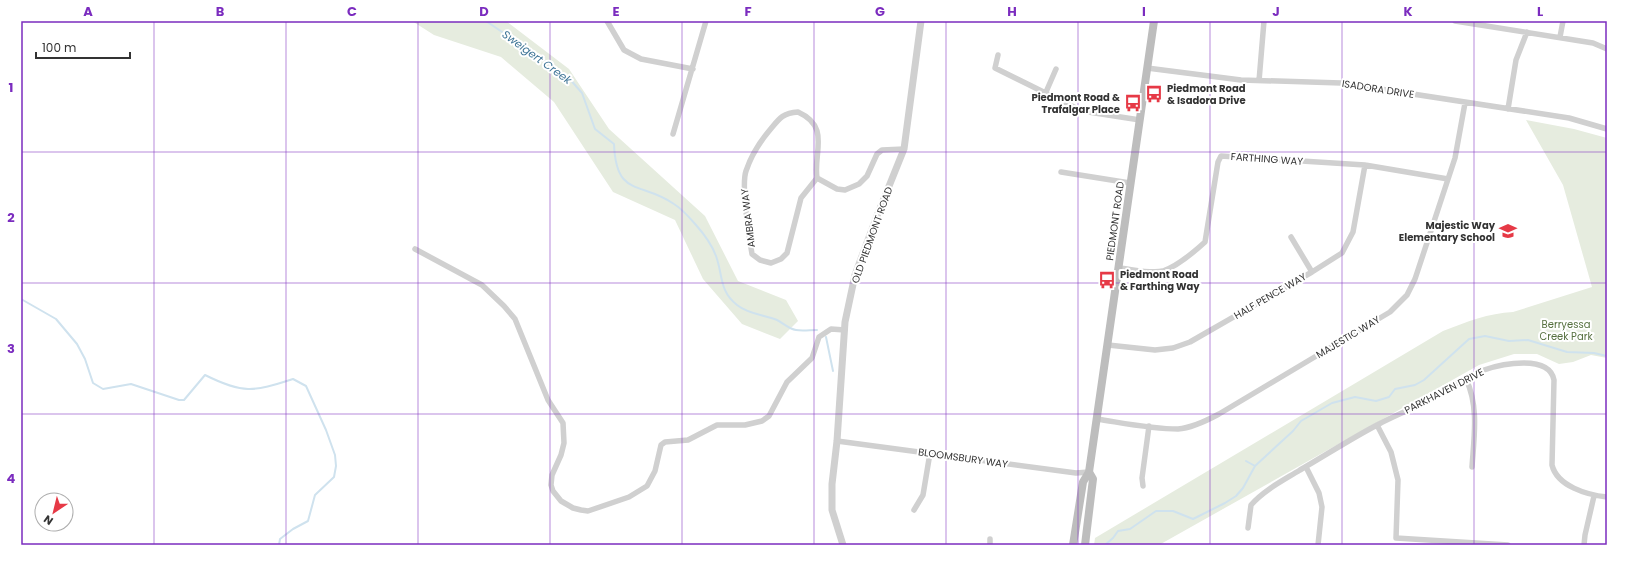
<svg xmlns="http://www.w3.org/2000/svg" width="1628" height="566" font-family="Poppins,sans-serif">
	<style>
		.green { fill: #e6ecdf }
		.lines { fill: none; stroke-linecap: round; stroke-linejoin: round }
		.stream { stroke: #cfe2ee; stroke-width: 2 }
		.minor { stroke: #d0d0d0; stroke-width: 5.5 }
		.tertiary { stroke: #d0d0d0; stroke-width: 7 }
		.secondary { stroke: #bdbdbd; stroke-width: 8 }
		.grid { fill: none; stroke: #7b2cbf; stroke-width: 1; stroke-opacity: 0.55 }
		.labels { text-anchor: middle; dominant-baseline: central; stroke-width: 4; stroke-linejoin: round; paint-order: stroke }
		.poi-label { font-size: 10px; font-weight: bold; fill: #333; stroke: #fff; text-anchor: start }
		.street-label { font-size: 10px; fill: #333; stroke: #fff }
		.park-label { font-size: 10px; fill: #56703f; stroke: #fff }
		.water-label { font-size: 11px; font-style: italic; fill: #3f7597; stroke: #fff }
		.neatline { fill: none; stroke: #7b2cbf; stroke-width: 1.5 }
		.grid-label { font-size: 13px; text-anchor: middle; font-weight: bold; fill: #7b2cbf }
	</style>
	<rect width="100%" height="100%" fill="#fff"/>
	<!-- green -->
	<path class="green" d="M412,21H506L569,69L609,129L705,216L738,281L786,300L798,321L780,339L742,324L703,279L675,220L613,192L554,102L501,57L434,35Z
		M1526,120L1574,129L1607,138V358L1591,355L1573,362L1559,364L1537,354H1514L1479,365L1159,545H1094L1095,538L1443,331C1466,322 1489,313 1513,312L1592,287L1563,185Z"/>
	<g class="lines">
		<!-- stream -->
		<path class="stream" d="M486,21L568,77L582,93L595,129L614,144C616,198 641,181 674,204C682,209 690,218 696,225C704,234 712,245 716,256C723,275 719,291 737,305C748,314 764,315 777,320C783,323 789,329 796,330C802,331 810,330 817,330
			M21,299L56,319L77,344L85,359L93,383L103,389L131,384L179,400H184L205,375C243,394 253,392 293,379L306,386L326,430L335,455L336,466L334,477L315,495L308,521L293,529L280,539L279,545
			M826,337L833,371
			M1246,461L1255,466
			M1105,545L1113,538L1118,531L1130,529L1156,511H1173L1193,519L1225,503L1236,496L1243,488L1255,466L1293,431L1301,421L1332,403L1355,397L1376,401L1389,397L1395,389L1415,385L1424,380L1469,339L1485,336L1509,341L1528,340L1567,352L1594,353L1607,356"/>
		<!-- minor -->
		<path class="minor" d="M607,21L624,50L641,59L693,69
			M1455,21L1593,43L1607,49
			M1560,37L1563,21
			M998,55L995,68L1082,111L1140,120
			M1147,68L1241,80L1341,83L1569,118L1607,129
			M1259,81L1264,21
			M1046,92L1056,69
			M1508,109L1516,60L1527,32
			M798,112C831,127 813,152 817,178L801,198L787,253L781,259L771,263L760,260L752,254C749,237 741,185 746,171C751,156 759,143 769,131C779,119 782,113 798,112Z
			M673,134L706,21
			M1061,172L1130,183
			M817,178L837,189L845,190L859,184L867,176L877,154L882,150L904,149
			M1291,237L1312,272
			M415,249L482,285L504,306L515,319L548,400L563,423L564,443L561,455L552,475L551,485L553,491L561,501L573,508L581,510L588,511L629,497L647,486L655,471L661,445L665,442L688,440L717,425H745L762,421L769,416L787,382L812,358L819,337L831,329L845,330
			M1119,268C1131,269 1151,274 1163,271C1178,266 1194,252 1205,242L1218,162L1221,156L1365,165L1448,179
			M1108,345L1155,350L1173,348L1190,342L1312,272L1342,253L1353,232L1365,165
			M1466,379C1479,406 1474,437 1472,467
			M1097,419C1123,423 1151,429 1178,429C1192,428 1206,421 1219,414L1390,312L1407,295L1415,279L1455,158L1465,103
			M1377,425L1391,452L1398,480L1396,538L1508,545
			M837,441L1076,473L1089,472
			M1306,467L1319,493L1322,507L1318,545
			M1143,486L1142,478L1149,426
			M914,510L923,495L930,453
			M1248,528L1251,505C1264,490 1284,480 1300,470C1326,455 1352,438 1379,424C1392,417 1406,411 1420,405C1442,394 1461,379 1484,370C1501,364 1549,354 1554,380L1552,465C1557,486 1587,495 1607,497
			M990,545V539
			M1584,545L1585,535L1594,496"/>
		<!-- tertiary -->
		<path class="tertiary" d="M843,545L832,510V484L837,441L845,322L855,275L877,216L904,149L921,21"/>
		<!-- secondary -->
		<path class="secondary" d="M1073,545L1083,482L1089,472L1154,21
			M1085,545L1093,479L1089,472"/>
	</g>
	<!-- grid -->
	<path class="grid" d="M154,21V545M286,21V545M418,21V545M550,21V545M682,21V545M814,21V545M946,21V545M1078,21V545M1210,21V545M1342,21V545M1474,21V545M21,152H1607M21,283H1607M21,414H1607"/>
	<!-- icons -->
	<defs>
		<g id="bus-bare" transform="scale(1.38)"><path d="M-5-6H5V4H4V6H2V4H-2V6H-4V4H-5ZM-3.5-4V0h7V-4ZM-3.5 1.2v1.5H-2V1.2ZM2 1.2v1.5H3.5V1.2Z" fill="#e63946" stroke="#fff" stroke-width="2.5" paint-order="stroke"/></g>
		<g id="school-bare" transform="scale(1.38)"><path d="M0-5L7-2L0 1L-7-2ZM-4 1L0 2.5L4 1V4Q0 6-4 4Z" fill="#e63946" stroke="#fff" stroke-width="2.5" paint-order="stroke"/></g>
	</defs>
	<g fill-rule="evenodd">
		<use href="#bus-bare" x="1154" y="94"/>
		<use href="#bus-bare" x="1133" y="103"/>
		<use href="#school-bare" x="1508" y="231"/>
		<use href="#bus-bare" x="1107" y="280"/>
	</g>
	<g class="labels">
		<!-- poi labels -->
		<g class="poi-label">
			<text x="1167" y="88">Piedmont Road<tspan x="1167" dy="12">&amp; Isadora Drive</tspan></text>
			<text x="1120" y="97" text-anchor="end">Piedmont Road &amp;<tspan x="1120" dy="12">Trafalgar Place</tspan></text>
			<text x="1495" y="225" text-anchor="end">Majestic Way<tspan x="1495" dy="12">Elementary School</tspan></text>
			<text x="1120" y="274">Piedmont Road<tspan x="1120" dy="12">&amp; Farthing Way</tspan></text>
		</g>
		<!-- street labels -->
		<g class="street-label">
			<text transform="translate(1378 89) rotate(9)">ISADORA DRIVE</text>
			<text transform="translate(1267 159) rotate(4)">FARTHING WAY</text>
			<text transform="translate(748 218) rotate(-97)">AMBRA WAY</text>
			<text transform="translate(1115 221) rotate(-82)">PIEDMONT ROAD</text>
			<text transform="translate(872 235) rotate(-70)">OLD PIEDMONT ROAD</text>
			<text transform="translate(1270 296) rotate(-30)">HALF PENCE WAY</text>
			<text transform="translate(1348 337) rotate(-31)">MAJESTIC WAY</text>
			<text transform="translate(1444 391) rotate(-27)">PARKHAVEN DRIVE</text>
			<text transform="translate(963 458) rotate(8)">BLOOMSBURY WAY</text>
		</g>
		<!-- park labels -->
		<g class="park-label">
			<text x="1566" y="324">Berryessa<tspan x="1566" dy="12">Creek Park</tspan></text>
		</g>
		<!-- water labels -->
		<g class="water-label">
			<text transform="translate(537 57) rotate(36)">Sweigert Creek</text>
		</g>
	</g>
	<!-- border -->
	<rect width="1628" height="566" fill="none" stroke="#ffffff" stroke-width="44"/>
	<!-- north arrow -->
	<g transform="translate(54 512) rotate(215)"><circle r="19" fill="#ffffff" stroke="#adadad"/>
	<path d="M0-3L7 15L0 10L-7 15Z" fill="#e63946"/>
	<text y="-6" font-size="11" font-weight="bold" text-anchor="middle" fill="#333333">N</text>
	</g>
	<!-- scale -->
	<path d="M36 52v6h94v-6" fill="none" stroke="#333333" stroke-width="2"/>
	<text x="42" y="52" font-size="12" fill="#333333" stroke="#ffffff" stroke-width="3" paint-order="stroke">100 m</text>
	<rect x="22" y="22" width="1584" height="522" class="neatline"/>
	<g class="grid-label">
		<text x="88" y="16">A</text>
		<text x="220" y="16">B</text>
		<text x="352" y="16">C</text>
		<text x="484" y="16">D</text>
		<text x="616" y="16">E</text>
		<text x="748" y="16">F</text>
		<text x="880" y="16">G</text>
		<text x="1012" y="16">H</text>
		<text x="1144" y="16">I</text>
		<text x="1276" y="16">J</text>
		<text x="1408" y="16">K</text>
		<text x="1540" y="16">L</text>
		<text x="11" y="92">1</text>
		<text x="11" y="222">2</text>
		<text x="11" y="353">3</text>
		<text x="11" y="483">4</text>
	</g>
</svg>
